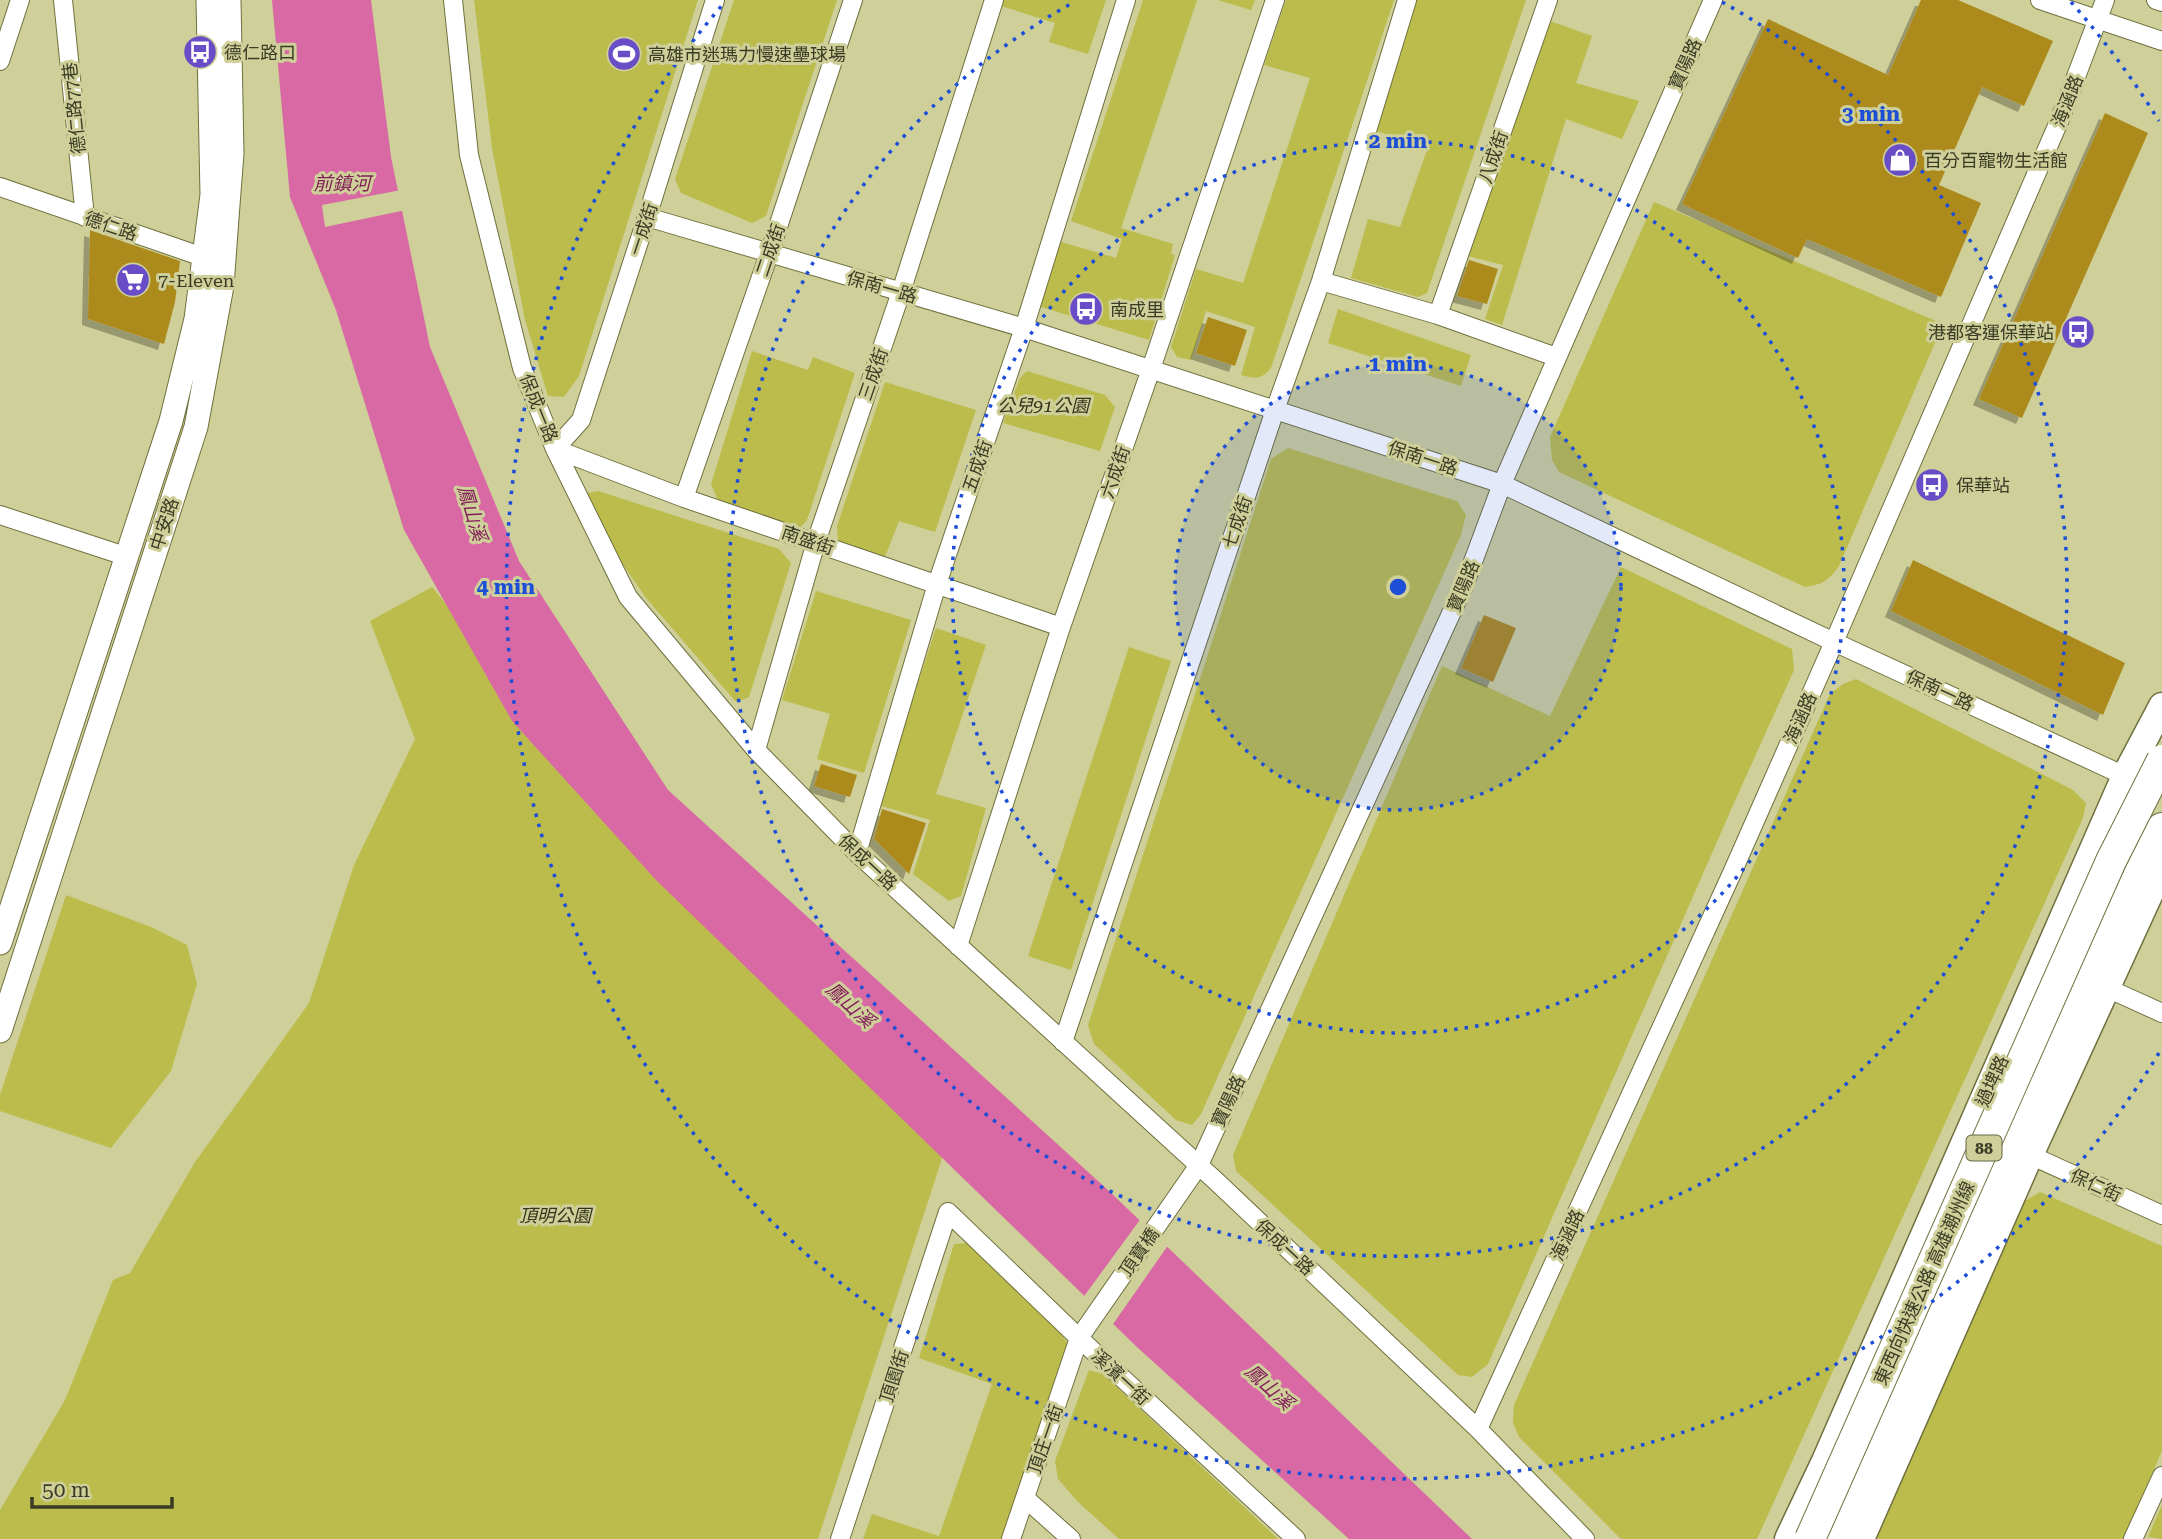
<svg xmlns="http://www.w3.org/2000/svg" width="2162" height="1539" font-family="'Roboto Serif','Noto Sans TC',serif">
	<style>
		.green { fill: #bcbc4d }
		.water { fill: #d969a4 }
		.pier { fill: #cecf99 }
		.building { fill: #ad8a1e; filter: url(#shadow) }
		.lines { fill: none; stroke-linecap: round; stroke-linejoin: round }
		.minor-casing { stroke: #6f703d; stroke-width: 20 }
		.tertiary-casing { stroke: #6f703d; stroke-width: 25 }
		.secondary-casing { stroke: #6f703d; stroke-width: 29 }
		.trunk-casing { stroke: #6f703d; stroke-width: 32 }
		.minor { stroke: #fff; stroke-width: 18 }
		.tertiary { stroke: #fff; stroke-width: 23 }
		.secondary { stroke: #fff; stroke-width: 26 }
		.trunk { stroke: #fff; stroke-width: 30 }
		.trunk-bridge-casing { stroke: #6f703d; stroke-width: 32; stroke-linecap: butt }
		.trunk-bridge { stroke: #fff; stroke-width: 30 }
		.ring { fill: none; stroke: #1d4ed8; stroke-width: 3.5; stroke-dasharray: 3.5 7 }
		.labels { text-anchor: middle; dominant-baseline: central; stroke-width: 6; stroke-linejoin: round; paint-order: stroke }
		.shield { fill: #cecf99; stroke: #666748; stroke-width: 2 }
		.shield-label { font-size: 16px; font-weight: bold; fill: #3a3b25 }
		.poi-label { font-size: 18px; fill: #3a3b25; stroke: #cecf99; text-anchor: start }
		.street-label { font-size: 18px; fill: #3a3b25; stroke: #cecf99 }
		.park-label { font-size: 18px; font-style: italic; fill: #33331d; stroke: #cecf99 }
		.water-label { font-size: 19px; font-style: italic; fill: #831e5a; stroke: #cecf99 }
		.centre { fill: #1d4ed8; stroke: #cecf99; stroke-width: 3.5 }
		.ring-label { font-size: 21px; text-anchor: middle; font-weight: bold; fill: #1d4ed8; stroke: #cecf99; stroke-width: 6; stroke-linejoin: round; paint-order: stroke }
	</style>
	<defs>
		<filter id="shadow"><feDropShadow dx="-6" dy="6" stdDeviation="0" flood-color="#0004"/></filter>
	</defs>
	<rect width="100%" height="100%" fill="#cecf99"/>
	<!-- green -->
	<path class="green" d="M474,0H698L579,376L564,397L548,396L525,320L492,148Z
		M734,0H837L766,216L752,223L681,193L675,179Z
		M1004,0H1106L1088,54L1049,42L1055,23L1001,6Z
		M1143,0H1197L1121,228L1173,244L1171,254L1175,255L1149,340L1038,306L1058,241L1116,258L1122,239L1071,221Z
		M1218,0H1255L1251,10Z
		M1286,0H1394L1271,368C1261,380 1255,379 1241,375L1255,327L1206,311L1191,360L1177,357L1171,347L1196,269L1243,283L1310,78L1264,65Z
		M1416,0H1526L1427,293L1418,297L1351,278L1368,219L1400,227L1428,147L1376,131Z
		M1542,18L1592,36L1576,83L1639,101L1622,139L1566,119L1502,325L1485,319L1503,265L1464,255Z
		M1654,202L1943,324L1839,566C1829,580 1822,585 1805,587L1559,472L1552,460L1550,437Z
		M1338,309L1471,355L1461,386L1328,343Z
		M752,351L808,370L813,357L855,373L807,520L799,529L718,500L711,484Z
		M1027,371L1105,395L1115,407L1100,451L1003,423L1020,378Z
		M885,382L976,410L935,532L899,521L885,557L838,541L837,526Z
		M1288,448L1457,501L1466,515L1461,535L1201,1114L1192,1125L1176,1120L1094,1044L1088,1025L1271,459Z
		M598,491L779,549L791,563L749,697L736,702L646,598L598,528L587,503L588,493Z
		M1621,567L1792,649L1794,670L1734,803L1488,1364L1472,1377L1458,1375L1236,1171L1233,1155L1442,666L1550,716Z
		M432,587L690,896L949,1137L818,1539H0V1510L65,1400L113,1280L130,1273L195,1162L309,1003L354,865L415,739L370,621Z
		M816,591L911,620L864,773L817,759L830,714L782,700Z
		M936,628L986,645L936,794L986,808L961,896L949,901L913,874L930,820L878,805Z
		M1129,647L1171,661L1071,970L1028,956Z
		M1856,679L2073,790L2086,803L2083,818L1757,1539H1621L1519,1437L1513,1423L1514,1405L1830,694L1843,684Z
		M66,895L151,927L187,945L197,984L171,1071L111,1148L0,1111V1095Z
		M2040,1192L2162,1246V1451L2123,1539H1871L2025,1201Z
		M967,1243L1057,1329L1069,1345L1002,1539H863L872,1514L939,1536L992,1384L919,1358L954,1244Z
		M1089,1370L1103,1374L1278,1539H1119L1078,1502L1058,1479L1055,1461Z
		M2162,1505V1539L2148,1537Z"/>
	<!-- water -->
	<path class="water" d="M272,0H371L391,157L430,347L519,561L668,790L1109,1191L1472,1539H1349L1138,1348L656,880L512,721L404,530L336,310L290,197Z"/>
	<!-- pier -->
	<path class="pier" d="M401,190L406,210L325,227L322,205Z
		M1142,1217L1169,1244L1111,1327L1082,1299Z"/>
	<!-- building -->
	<path class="building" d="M1921,0H1958L2053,41L2024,106L1982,87L1939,185L1981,203L1941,297L1807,239L1798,258L1682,204L1768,19L1888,75Z
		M2105,113L2148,133L2022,418L1979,399Z
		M90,230L180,261L175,302L164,344L88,319Z
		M1469,260L1498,269L1487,304L1457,296Z
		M1208,317L1247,330L1235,366L1196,353Z
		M1913,560L2125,663L2103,715L1891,611Z
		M1484,615L1516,628L1493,682L1461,668Z
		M821,764L857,775L850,797L814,786Z
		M882,809L926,823L909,874L874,839Z"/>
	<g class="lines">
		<!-- minor casing -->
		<g class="minor-casing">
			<path id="minor" d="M63,0L85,217
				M453,0L469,155L522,368L555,449L628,597L756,750L857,853L1217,1182L1478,1429L1585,1539
				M715,0L647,217L581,420L555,449L684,498L1061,627
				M2040,0L2162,41
				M2156,0L2162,2
				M0,61L20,0
				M0,187L203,257L213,259
				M647,217L1024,328L1502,484L1834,642L2125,776
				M1321,281L1438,315L1556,357
				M1438,315L1548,0
				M684,498L769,254L853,0
				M0,515L128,557
				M756,750L816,542L901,292L994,0
				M857,853L937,584L1024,328L1126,0
				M958,946L1061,627L1151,369L1275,0
				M2107,988L2162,1013
				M1063,1042L1275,410L1321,281L1407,0
				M2030,1155L2162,1215
				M1478,1429L1732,873L1834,642L2060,119L2105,0
				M1025,1498L1071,1539
				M840,1539L948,1212L1079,1338L1296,1539
				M1011,1539L1079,1338L1199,1165L1465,583L1502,484L1713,0
				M2133,1539L2162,1476"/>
		</g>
		<!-- tertiary casing -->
		<g class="tertiary-casing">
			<path id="tertiary" d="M0,943L171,421L196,319L212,195L208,0
				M0,1031L196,427L222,286L227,218L232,153L229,0"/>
		</g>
		<!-- secondary casing -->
		<g class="secondary-casing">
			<path id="secondary" d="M1788,1539L1825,1461L2125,776L2162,706
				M1861,1539L2030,1155L2162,867"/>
		</g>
		<!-- trunk casing -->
		<g class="trunk-casing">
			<path id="trunk" d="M1836,1539L1884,1431L2139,874L2162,828"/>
		</g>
		<!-- minor -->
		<use href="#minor" class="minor"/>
		<!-- tertiary -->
		<use href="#tertiary" class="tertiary"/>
		<!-- secondary -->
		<use href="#secondary" class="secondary"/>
		<!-- trunk -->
		<use href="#trunk" class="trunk"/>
		<!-- trunk-bridge casing -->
		<g class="trunk-bridge-casing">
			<path id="trunk-bridge" d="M1810,1539L2111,861L2162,760"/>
		</g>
		<!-- trunk-bridge -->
		<use href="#trunk-bridge" class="trunk-bridge"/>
	</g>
	<!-- distance rings -->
	<circle cx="1398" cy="587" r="223" fill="#1d4ed8" fill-opacity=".12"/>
	<g class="ring">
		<circle cx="1398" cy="587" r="223"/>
		<circle cx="1398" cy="587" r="446"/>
		<path d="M1722 2A669 669 0 1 1 1074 2"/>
		<path d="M2159 1053A892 892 0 1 1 725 2M2071 2A892 892 0 0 1 2159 121"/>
	</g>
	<!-- icons -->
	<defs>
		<g id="bus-disc" transform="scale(1.75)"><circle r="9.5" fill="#694dc6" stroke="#cecf99"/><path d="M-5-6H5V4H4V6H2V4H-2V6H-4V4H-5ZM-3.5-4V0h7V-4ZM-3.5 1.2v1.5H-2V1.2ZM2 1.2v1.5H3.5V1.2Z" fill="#fff"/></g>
		<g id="stadium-disc" transform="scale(1.75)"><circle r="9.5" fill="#694dc6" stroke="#cecf99"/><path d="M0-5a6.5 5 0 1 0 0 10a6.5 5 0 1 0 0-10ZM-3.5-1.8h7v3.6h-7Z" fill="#fff"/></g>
		<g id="shop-disc" transform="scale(1.75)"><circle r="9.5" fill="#694dc6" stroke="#cecf99"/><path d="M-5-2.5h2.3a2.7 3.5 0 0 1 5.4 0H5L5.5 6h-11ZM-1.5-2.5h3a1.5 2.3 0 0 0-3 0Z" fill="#fff"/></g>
		<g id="supermarket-disc" transform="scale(1.75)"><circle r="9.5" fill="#694dc6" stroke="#cecf99"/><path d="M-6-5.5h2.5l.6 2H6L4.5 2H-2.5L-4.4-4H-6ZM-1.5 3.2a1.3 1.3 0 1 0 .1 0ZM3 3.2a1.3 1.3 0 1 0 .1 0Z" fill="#fff"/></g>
	</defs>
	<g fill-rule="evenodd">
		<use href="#bus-disc" x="200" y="52"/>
		<use href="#stadium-disc" x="624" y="54"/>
		<use href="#shop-disc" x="1900" y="160"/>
		<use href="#supermarket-disc" x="133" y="280"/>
		<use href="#bus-disc" x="1086" y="309"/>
		<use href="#bus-disc" x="2078" y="332"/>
		<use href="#bus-disc" x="1932" y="485"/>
	</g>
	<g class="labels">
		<!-- shield labels -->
		<rect class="shield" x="1966.5" y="1135.5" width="35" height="25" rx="5"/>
		<g class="shield-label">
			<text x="1984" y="1148">88</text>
		</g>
		<!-- poi labels -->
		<g class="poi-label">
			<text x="224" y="52">德仁路口</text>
			<text x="648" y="54">高雄市迷瑪力慢速壘球場</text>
			<text x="1924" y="160">百分百寵物生活館</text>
			<text x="158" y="280">7-Eleven</text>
			<text x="1110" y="309">南成里</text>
			<text x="2054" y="332" text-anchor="end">港都客運保華站</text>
			<text x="1956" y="485">保華站</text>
		</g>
		<!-- street labels -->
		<g class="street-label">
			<text transform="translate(1685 64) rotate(-66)">寶陽路</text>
			<text transform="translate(2067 101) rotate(-68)">海涵路</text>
			<text transform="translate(74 108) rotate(-96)">德仁路77巷</text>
			<text transform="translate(1493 157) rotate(-71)">八成街</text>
			<text transform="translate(111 226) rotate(19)">德仁路</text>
			<text transform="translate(643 229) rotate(-72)">一成街</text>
			<text transform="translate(770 250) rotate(-71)">二成街</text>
			<text transform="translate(882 287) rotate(16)">保南一路</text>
			<text transform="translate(873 374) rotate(-71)">三成街</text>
			<text transform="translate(539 408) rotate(68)">保成一路</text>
			<text transform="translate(1423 458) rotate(18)">保南一路</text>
			<text transform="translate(977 466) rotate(-71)">五成街</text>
			<text transform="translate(1115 472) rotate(-71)">六成街</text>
			<text transform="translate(1237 522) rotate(-71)">七成街</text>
			<text transform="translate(164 524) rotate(-72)">中安路</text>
			<text transform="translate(808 540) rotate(19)">南盛街</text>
			<text transform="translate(1463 586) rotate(-67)">寶陽路</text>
			<text transform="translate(1940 690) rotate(25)">保南一路</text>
			<text transform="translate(1800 718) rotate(-66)">海涵路</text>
			<text transform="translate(868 862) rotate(43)">保成一路</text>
			<text transform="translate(1992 1081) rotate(-66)">過埤路</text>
			<text transform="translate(1228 1101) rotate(-65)">寶陽路</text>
			<text transform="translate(2096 1185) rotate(24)">保仁街</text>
			<text transform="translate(1567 1235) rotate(-65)">海涵路</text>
			<text transform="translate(1285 1247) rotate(43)">保成一路</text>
			<text transform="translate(1139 1252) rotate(-55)">頂寶橋</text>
			<text transform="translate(1924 1283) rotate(-66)">東西向快速公路 高雄潮州線</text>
			<text transform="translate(894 1376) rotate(-72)">頂園街</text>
			<text transform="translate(1121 1377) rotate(43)">溪濱一街</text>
			<text transform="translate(1045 1439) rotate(-71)">頂庄一街</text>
		</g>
		<!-- park labels -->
		<g class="park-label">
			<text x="1043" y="405">公兒91公園</text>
			<text x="555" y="1215">頂明公園</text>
		</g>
		<!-- water labels -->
		<g class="water-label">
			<text x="342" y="183">前鎮河</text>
			<text transform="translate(472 513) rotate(73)">鳳山溪</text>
			<text transform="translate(850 1005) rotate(42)">鳳山溪</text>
			<text transform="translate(1269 1387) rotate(42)">鳳山溪</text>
		</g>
	</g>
	<circle cx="1398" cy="587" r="10" class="centre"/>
	<g class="ring-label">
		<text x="1871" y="121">3 min</text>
		<text x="1398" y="148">2 min</text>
		<text x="1398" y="371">1 min</text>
		<text x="506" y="594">4 min</text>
	</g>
	<!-- scale -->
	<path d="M32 1497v10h140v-10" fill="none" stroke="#3a3b25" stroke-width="3.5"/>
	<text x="42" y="1497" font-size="21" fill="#3a3b25" stroke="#cecf99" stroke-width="5" paint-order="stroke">50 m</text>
</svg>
